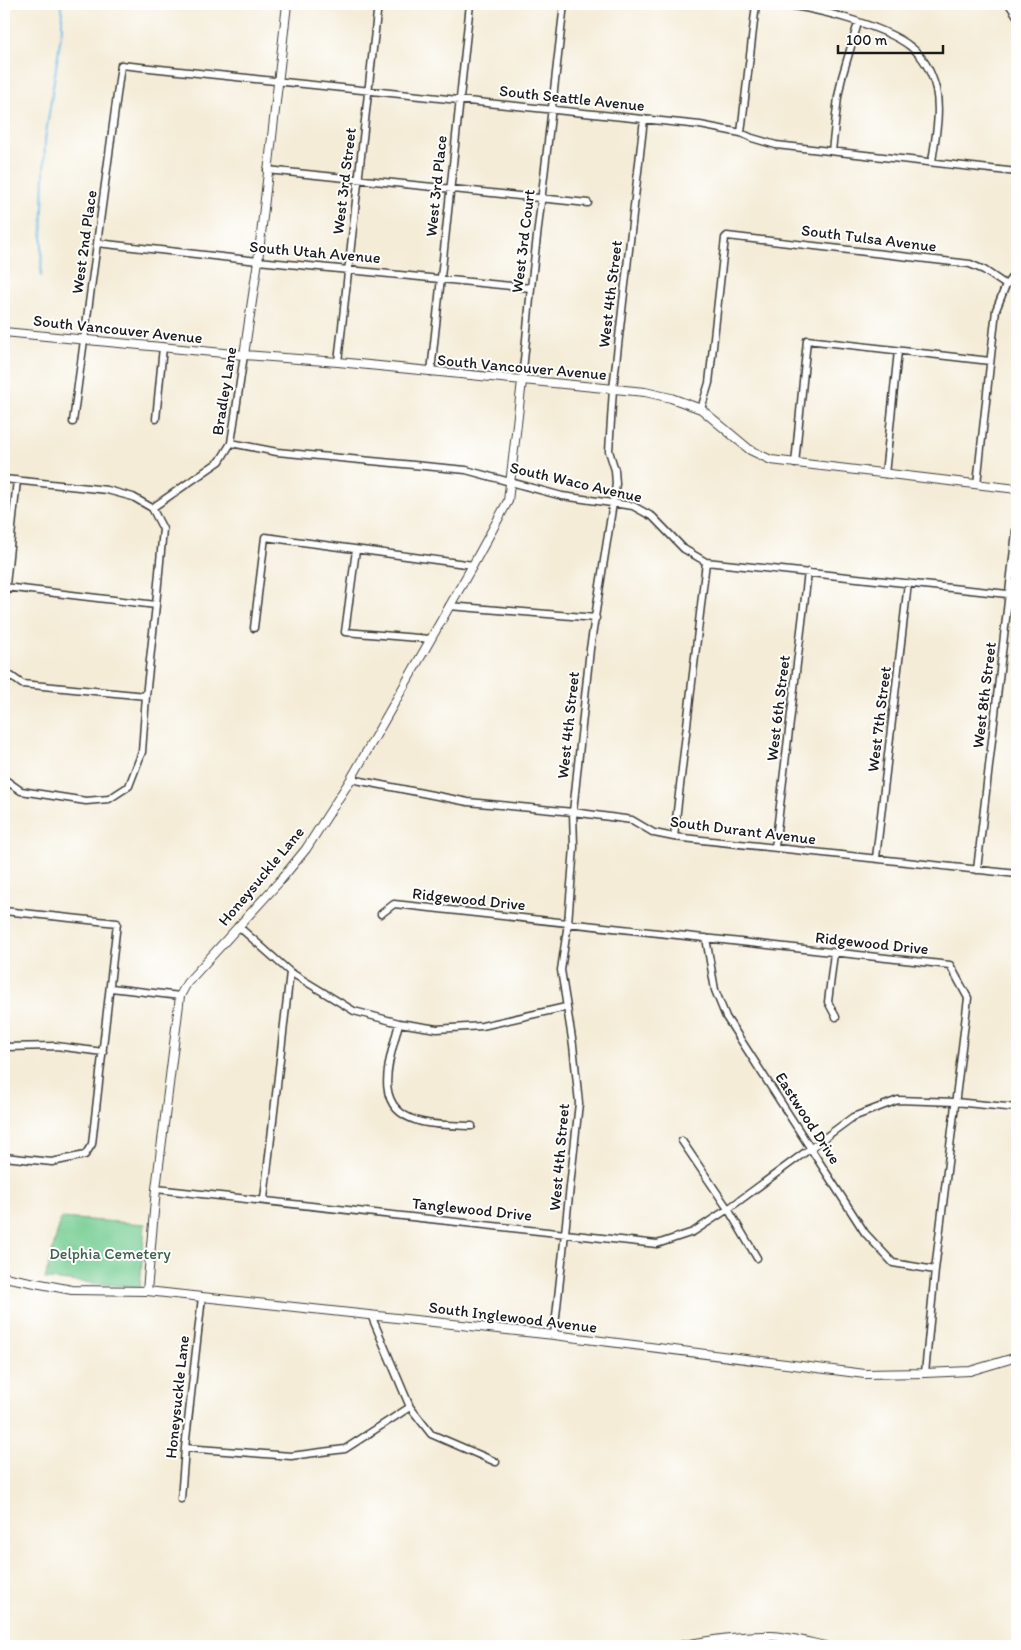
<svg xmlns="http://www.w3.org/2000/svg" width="1021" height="1650" font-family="Itim,sans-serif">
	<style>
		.green { fill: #74cc92; stroke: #487457 }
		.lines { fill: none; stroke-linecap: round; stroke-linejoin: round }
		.stream { stroke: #69b8e4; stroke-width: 2 }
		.minor-casing { stroke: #3c3b38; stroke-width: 9 }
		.tertiary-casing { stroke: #3c3b38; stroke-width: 10 }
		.minor { stroke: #fff; stroke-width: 6 }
		.tertiary { stroke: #fff; stroke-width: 8 }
		.labels { text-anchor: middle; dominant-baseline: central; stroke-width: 4; stroke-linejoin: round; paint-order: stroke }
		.street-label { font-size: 16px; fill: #1c1c1c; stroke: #fff }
		.park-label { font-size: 16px; fill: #3f624b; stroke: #fff }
	</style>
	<rect width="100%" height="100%" fill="#fff"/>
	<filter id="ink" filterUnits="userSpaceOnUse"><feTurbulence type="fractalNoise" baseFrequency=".02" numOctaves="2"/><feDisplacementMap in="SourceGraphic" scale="10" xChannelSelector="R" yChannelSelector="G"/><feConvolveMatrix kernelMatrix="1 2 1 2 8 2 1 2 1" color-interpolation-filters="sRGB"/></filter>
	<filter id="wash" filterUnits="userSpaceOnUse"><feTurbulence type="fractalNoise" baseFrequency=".0096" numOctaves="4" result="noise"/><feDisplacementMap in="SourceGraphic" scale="20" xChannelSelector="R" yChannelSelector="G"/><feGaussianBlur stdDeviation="1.12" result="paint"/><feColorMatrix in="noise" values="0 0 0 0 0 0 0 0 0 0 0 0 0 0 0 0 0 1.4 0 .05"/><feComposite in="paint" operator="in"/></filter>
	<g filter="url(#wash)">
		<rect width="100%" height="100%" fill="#f4ecd7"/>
		<!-- green -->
		<path class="green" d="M61,1218L145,1224L140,1287L45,1279Z"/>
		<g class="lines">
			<!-- stream -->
			<path class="stream" d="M41,276L45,140L62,28V13L60,4"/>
		</g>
	</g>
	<g filter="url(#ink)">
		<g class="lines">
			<!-- minor casing -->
			<g class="minor-casing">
				<path id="minor" d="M774,4C809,6 884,25 911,47C924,57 932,74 936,89C941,113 935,139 932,162
					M1009,4L1017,16
					M741,133L756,4
					M832,151L838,97L842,77L858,23
					M267,170L588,203
					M97,243L258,261L531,288
					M338,362L378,4
					M431,372L470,4
					M522,381L531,288L564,4
					M701,409L709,383L725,238L727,236L970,264L984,270L1006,285
					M156,419L163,347
					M73,422L121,65L700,125L741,133L752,138L776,145L1017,172
					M231,443L277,452L466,470L562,496L633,506L653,517L684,549L706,562L1017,595
					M795,464L807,340L990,361
					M885,474L898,351
					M4,479L107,490L133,497L152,508
					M977,484L996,310L1006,285L1017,270
					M152,508L220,461L231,443L244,355
					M356,550L345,632L430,639
					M5,587L156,605
					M4,604L17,480
					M449,606L596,618
					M254,628L265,537L473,565
					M4,671L22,684L146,696
					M4,779L21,791L86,801L109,799L129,786L142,752L146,696L156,605L163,529L152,508
					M351,779L468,802L573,812L632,820L654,833L674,837L1017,874
					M674,837L706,562
					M775,847L808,572
					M876,858L908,583
					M977,870L1017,523
					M4,911L117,923L92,1144L85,1155L52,1162L4,1157
					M381,914L394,904L950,965L968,998L935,1270L925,1373
					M238,926L290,972L354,1011L399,1023L437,1029L482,1026L566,1007
					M706,938L715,990L726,1017L865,1233L893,1263L935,1270
					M834,953L828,1002L836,1017
					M111,988L180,996
					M399,1023C391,1058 369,1107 418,1121C434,1126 456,1125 472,1126
					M4,1047L56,1046L103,1052
					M682,1141L728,1209L757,1258
					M156,1189L657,1244L693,1232L728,1209L853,1117L898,1100L955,1102L1017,1108
					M264,1199L290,972
					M371,1315L410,1407L431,1434L496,1462
					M554,1335L579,1103L573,1045L561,970L568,923L574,847L573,812L590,649L616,484L615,470L609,451L613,389L644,119
					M185,1448L291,1456L345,1449L410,1407
					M181,1499L185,1448L202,1297"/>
			</g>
			<!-- tertiary casing -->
			<g class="tertiary-casing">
				<path id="tertiary" d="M4,332L244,355L338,362L645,392L671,398L701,409L750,450L771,460L1017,489
					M244,355L258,261L287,4
					M4,1277L72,1290L147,1291L554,1335L865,1374L925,1373L970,1371L1017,1357
					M147,1291L156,1189L180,996L187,983L279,882L306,849L351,779L473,565L508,501L522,381
					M679,1646C709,1640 741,1635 771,1636C789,1637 807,1642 825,1646"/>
			</g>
			<!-- minor -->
			<use href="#minor" class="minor"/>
			<!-- tertiary -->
			<use href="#tertiary" class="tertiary"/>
		</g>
	</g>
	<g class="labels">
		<!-- street labels -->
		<g class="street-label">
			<text transform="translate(572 98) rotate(6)">South Seattle Avenue</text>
			<text transform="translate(344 181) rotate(-83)">West 3rd Street</text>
			<text transform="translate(436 186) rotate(-84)">West 3rd Place</text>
			<text transform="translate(869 238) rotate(7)">South Tulsa Avenue</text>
			<text transform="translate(523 241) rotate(-83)">West 3rd Court</text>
			<text transform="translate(84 242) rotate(-82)">West 2nd Place</text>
			<text transform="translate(315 252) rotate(5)">South Utah Avenue</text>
			<text transform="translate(610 294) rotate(-83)">West 4th Street</text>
			<text transform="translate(118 329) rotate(6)">South Vancouver Avenue</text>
			<text transform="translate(522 367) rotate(5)">South Vancouver Avenue</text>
			<text transform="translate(224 391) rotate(-81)">Bradley Lane</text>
			<text transform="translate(576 482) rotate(13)">South Waco Avenue</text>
			<text transform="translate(984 695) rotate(-83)">West 8th Street</text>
			<text transform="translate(778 708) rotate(-83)">West 6th Street</text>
			<text transform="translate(879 719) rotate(-83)">West 7th Street</text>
			<text transform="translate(568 725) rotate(-84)">West 4th Street</text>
			<text transform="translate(743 830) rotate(7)">South Durant Avenue</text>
			<text transform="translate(261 876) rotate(-50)">Honeysuckle Lane</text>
			<text transform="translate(469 899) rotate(6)">Ridgewood Drive</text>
			<text transform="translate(872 943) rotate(6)">Ridgewood Drive</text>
			<text transform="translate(808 1118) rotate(57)">Eastwood Drive</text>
			<text transform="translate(559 1157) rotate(-85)">West 4th Street</text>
			<text transform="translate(472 1209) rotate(6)">Tanglewood Drive</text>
			<text transform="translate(513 1317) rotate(7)">South Inglewood Avenue</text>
			<text transform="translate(177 1397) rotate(-84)">Honeysuckle Lane</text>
		</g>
		<!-- park labels -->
		<g class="park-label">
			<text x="110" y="1253">Delphia Cemetery</text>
		</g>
	</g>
	<!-- margin -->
	<rect width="1021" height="1650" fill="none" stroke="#fff" stroke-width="20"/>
	<!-- scale -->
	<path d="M838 45v8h105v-8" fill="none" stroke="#1c1c1c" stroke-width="2.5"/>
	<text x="846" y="45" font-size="15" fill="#1c1c1c" stroke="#ffffff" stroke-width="4" paint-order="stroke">100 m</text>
</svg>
